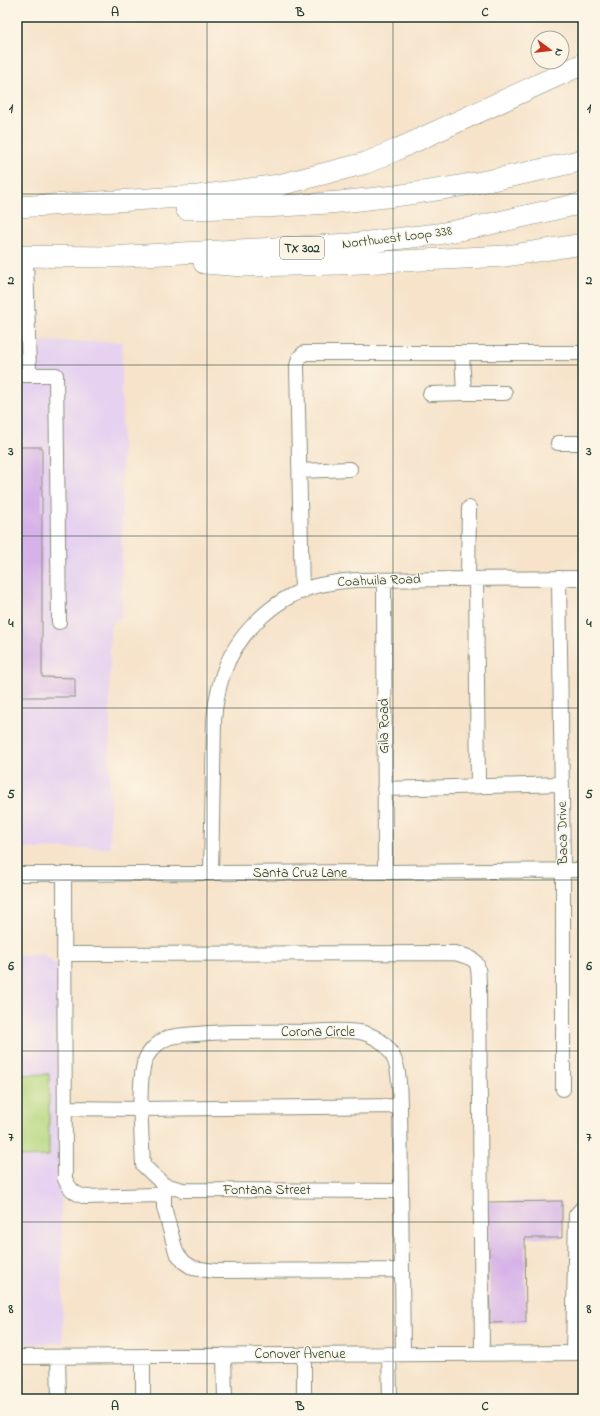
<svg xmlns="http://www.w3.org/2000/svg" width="600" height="1416" font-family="'Indie Flower',sans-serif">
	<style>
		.built { fill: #e6d2f0 }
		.green { fill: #b6d87f; stroke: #6a8a5a }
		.building { fill: #d6b2e8 }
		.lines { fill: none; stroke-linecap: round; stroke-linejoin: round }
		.minor-casing { stroke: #8a907f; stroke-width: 16 }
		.highway-casing { stroke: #8a907f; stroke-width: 22 }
		.minor { stroke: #fff; stroke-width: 14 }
		.highway { stroke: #fff; stroke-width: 21 }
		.grid { fill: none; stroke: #1f3d34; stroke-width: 1; stroke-opacity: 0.55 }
		.labels { text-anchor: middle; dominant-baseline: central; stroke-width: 3; stroke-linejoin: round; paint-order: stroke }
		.shield { fill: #fcf5e5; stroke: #617469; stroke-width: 1 }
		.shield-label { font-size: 13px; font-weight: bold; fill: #1f3d34 }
		.street-label { font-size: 14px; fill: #1f3d34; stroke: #fcf5e5 }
		.neatline { fill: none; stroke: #1f3d34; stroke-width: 1.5 }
		.grid-label { font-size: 13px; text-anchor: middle; font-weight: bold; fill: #1f3d34 }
	</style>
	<rect width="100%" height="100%" fill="#fcf5e5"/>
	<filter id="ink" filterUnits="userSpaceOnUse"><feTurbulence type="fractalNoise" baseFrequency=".025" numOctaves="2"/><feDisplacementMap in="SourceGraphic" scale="8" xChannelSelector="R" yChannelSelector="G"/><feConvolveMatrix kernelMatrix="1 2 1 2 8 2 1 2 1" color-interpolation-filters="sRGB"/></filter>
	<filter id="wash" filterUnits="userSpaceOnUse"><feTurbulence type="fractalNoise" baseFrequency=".012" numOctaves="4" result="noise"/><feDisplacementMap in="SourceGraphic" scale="16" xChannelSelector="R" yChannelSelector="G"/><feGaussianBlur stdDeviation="0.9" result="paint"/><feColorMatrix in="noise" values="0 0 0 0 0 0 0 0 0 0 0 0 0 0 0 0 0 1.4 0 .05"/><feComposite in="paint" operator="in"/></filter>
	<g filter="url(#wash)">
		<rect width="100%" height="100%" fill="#f6e3ca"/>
		<!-- built -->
		<path class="built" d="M17,341L122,342V615L110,627V848L17,849Z
			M44,954L58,967L63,1343L17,1344V955Z"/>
		<!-- green -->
		<path class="green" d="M49,1074V1156L17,1157V1075Z"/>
		<g id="blocks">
			<!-- building -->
			<path class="building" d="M17,447H42V677L75,678V697H17Z
				M562,1201V1238H525L526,1322L490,1323L488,1202Z"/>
		</g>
	</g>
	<g filter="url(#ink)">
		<use href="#blocks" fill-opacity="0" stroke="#8a907f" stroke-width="1"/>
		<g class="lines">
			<!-- minor casing -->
			<g class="minor-casing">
				<path id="minor" d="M26,256L29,375
					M462,353L464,393H505
					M17,375H56L59,622
					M430,394L464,393
					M558,443H583
					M300,471L350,469
					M559,578L563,870V1089
					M468,579L469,508
					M476,579L478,786
					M384,580L385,872
					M302,592L297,366L299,358L304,353H583
					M384,789L562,784
					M211,873L214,721C215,705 218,689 223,674C236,635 273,599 312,587C327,583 342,581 357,580L583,578
					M17,874L385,872L583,870
					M64,874L65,1179C70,1190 75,1194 86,1197L156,1195L161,1197L164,1201
					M64,954L455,953C480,960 478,961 479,985L482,1353
					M65,1108L141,1109L400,1106
					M400,1191L183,1190L164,1185L143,1165C142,1140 136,1076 147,1056C152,1048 161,1040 170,1037C183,1034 197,1034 210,1033C242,1031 274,1032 307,1032C322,1031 351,1029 364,1033C371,1035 378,1039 383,1043C401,1059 399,1084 400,1106L403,1354
					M164,1192V1207L176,1252L184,1262L193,1268L215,1271L401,1270
					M573,1353L576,1215L583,1207
					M304,1354V1399
					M389,1354L390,1399
					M224,1355L225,1399
					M143,1356V1399
					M17,1357L583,1353
					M58,1357L59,1399"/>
			</g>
			<!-- highway casing -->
			<g class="highway-casing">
				<path id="highway" d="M17,207L198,196L279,185L366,163L396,150L583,64
					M186,209C247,208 307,206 368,199C440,192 512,177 583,160
					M17,256L108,257L351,244L438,234L481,226L583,203
					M204,263L243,266L339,264L506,256L583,244"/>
			</g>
			<!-- minor -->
			<use href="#minor" class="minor"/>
			<!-- highway -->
			<use href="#highway" class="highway"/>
		</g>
	</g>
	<!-- grid -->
	<path class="grid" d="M207,17V1399M393,17V1399M17,194H583M17,365H583M17,536H583M17,708H583M17,880H583M17,1051H583M17,1222H583"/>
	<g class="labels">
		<!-- shield labels -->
		<rect class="shield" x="280" y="237" width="44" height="22" rx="3"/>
		<g class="shield-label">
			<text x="302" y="248">TX 302</text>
		</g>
		<!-- street labels -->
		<g class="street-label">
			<text transform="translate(397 238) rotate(-7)">Northwest Loop 338</text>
			<text transform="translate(379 581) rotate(-2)">Coahuila Road</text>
			<text transform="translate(384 726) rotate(-90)">Gila Road</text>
			<text transform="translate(563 833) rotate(-91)">Baca Drive</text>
			<text x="300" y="873">Santa Cruz Lane</text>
			<text x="318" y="1032">Corona Circle</text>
			<text x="267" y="1190">Fontana Street</text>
			<text x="300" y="1354">Conover Avenue</text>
		</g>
	</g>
	<!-- margin -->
	<rect width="600" height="1416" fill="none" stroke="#fcf5e5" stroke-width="44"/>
	<!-- north arrow -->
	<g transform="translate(550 50) rotate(105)"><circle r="19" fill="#fcf5e5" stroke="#a4ab9e"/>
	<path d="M0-3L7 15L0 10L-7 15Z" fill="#c8321e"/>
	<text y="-6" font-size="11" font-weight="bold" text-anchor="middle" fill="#1f3d34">N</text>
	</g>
	<rect x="22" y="22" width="556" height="1372" class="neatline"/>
	<g class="grid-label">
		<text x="115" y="16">A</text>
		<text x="300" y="16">B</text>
		<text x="485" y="16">C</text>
		<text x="11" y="112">1</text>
		<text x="589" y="112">1</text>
		<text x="11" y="284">2</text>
		<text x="589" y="284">2</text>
		<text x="11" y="455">3</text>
		<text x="589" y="455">3</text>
		<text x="11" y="627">4</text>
		<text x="589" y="627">4</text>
		<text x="11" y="798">5</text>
		<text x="589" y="798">5</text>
		<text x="11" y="970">6</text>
		<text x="589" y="970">6</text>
		<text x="11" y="1141">7</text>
		<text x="589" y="1141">7</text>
		<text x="11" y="1313">8</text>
		<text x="589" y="1313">8</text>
		<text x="115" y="1410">A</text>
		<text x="300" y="1410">B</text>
		<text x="485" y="1410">C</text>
	</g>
</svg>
